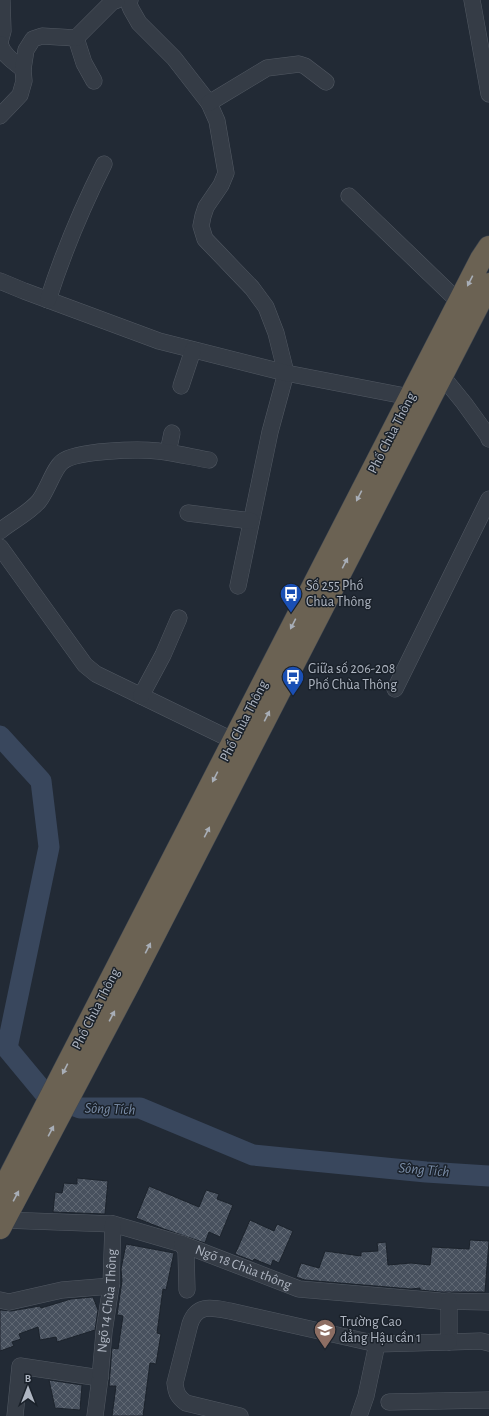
<svg xmlns="http://www.w3.org/2000/svg" width="489" height="1416" font-family="'Alegreya Sans',sans-serif">
	<style>
		.lines { fill: none; stroke-linecap: round; stroke-linejoin: round }
		.river { stroke: #39475d; stroke-width: 21 }
		.building { fill: url(#building-cross-hatch); stroke: #1c232c }
		.minor-casing { stroke: #525963; stroke-width: 17 }
		.highway-casing { stroke: #3f4650; stroke-width: 23 }
		.minor { stroke: #353c46; stroke-width: 16 }
		.highway { stroke: #6b6253; stroke-width: 22 }
		.oneway { fill: #a8aeb7 }
		.labels { text-anchor: middle; dominant-baseline: central; stroke-width: 3; stroke-linejoin: round; paint-order: stroke }
		.street-label { font-size: 14px; fill: #afb6c2; stroke: #1a212a }
		.poi-label { font-size: 14px; fill: #afb6c2; stroke: #1a212a; text-anchor: start }
		.water-label { font-size: 15px; font-style: italic; fill: #7a8da8; stroke: #1a212a }
	</style>
	<defs>
		<pattern id="building-cross-hatch" width="8" height="8" patternUnits="userSpaceOnUse"><rect width="8" height="8" fill="#48515e"/><path d="M0 0l8 8M0 8l8-8" fill="none" stroke="#606873"/></pattern>
	</defs>
	<rect width="100%" height="100%" fill="#222a35"/>
	<g class="lines">
		<!-- river -->
		<path class="river" d="M0,736L41,781L49,847L7,1048L46,1095L80,1108H140L253,1155L426,1172L489,1176"/>
	</g>
	<!-- building -->
	<path class="building" d="M77,1178L108,1181L105,1214L53,1212L55,1192L62,1193L64,1183L77,1184Z
		M149,1186L199,1207L206,1190L219,1194L217,1199L233,1205L220,1237L209,1232L205,1243L164,1229L136,1218Z
		M250,1220L274,1231L277,1224L293,1231L279,1263L273,1260L271,1266L254,1259L253,1261L235,1254Z
		M470,1240L489,1241L485,1292H440L420,1290V1288L411,1289L305,1280L296,1277L301,1263L319,1268L325,1251L361,1256V1252L378,1251L377,1243L386,1242L388,1265L411,1263L430,1265L432,1247L469,1249Z
		M126,1244L174,1253L166,1290L163,1289L157,1333L161,1334L156,1364L150,1363L143,1416H112L116,1386H109L112,1348L118,1349L123,1316L117,1315L122,1281L121,1269Z
		M93,1297L98,1310L95,1330L57,1342L56,1337L40,1340L38,1327L19,1334L21,1339L12,1342L14,1346L0,1351V1310L11,1311L40,1306L41,1308L71,1299Z
		M49,1380L82,1385L80,1410L55,1408Z"/>
	<g class="lines">
		<!-- minor casing -->
		<g class="minor-casing">
			<g id="minor">
				<path d="M130,0L129,4L131,9L139,23L174,58L209,103L217,121L226,173L221,185L206,207L203,216L201,226L205,239L252,288L266,307L276,333L286,373L270,432L238,586"/>
				<path d="M472,0L489,94"/>
				<path d="M76,38L84,63L94,81"/>
				<path d="M0,42L3,31L2,0"/>
				<path d="M0,44C3,55 14,62 23,69"/>
				<path d="M209,103L267,68L299,64L305,66L326,82"/>
				<path d="M0,116L20,95L24,81L23,69L26,50L33,39L42,36L76,38L112,2L117,0"/>
				<path d="M349,196L459,302"/>
				<path d="M0,281L24,291L159,341L286,373L410,397"/>
				<path d="M48,300C63,253 82,208 104,164"/>
				<path d="M442,376L464,403L488,436L489,439"/>
				<path d="M181,386L193,350"/>
				<path d="M168,452L172,433"/>
				<path d="M188,513L251,521"/>
				<path d="M0,531C12,521 29,513 39,501C47,491 54,468 62,462C76,450 139,449 158,451C175,453 192,457 209,460"/>
				<path d="M0,547L85,665L96,674L234,741"/>
				<path d="M395,689L489,499"/>
				<path d="M141,696L163,655L179,618"/>
				<path id="s1" d="M0,1218L4,1220L113,1224L182,1244L299,1289L440,1301L489,1302"/>
				<path d="M182,1244L186,1251L187,1290"/>
				<path d="M0,1300L9,1302L62,1290L111,1286"/>
				<path d="M449,1301V1342L481,1341L489,1343"/>
				<path d="M389,1402L489,1400"/>
				<path d="M15,1416L20,1366L100,1378"/>
				<path id="s2" d="M95,1416L100,1378L104,1332L111,1286L113,1224"/>
				<path d="M240,1416L186,1403C178,1397 176,1393 175,1383L190,1324C197,1303 213,1308 230,1311L377,1344L449,1342"/>
				<path d="M359,1416L366,1396L377,1344"/>
			</g>
		</g>
		<!-- highway casing -->
		<g class="highway-casing">
			<path id="highway" d="M0,1195L481,259L489,247
				M0,1228L130,982L489,284"/>
		</g>
		<!-- minor -->
		<use href="#minor" class="minor"/>
		<!-- highway -->
		<use href="#highway" class="highway"/>
	</g>
	<!-- one-way arrows -->
	<defs><path id="oneway-solid" d="M-6-.8H1V-3.2L6.5 0L1 3.2V.8H-6Z"/></defs>
	<g class="oneway">
		<use href="#oneway-solid" transform="translate(470 281) rotate(117)"/>
		<use href="#oneway-solid" transform="translate(359 496) rotate(117)"/>
		<use href="#oneway-solid" transform="translate(345 563) rotate(-63)"/>
		<use href="#oneway-solid" transform="translate(293 624) rotate(117)"/>
		<use href="#oneway-solid" transform="translate(267 716) rotate(-63)"/>
		<use href="#oneway-solid" transform="translate(215 777) rotate(117)"/>
		<use href="#oneway-solid" transform="translate(207 832) rotate(-63)"/>
		<use href="#oneway-solid" transform="translate(148 948) rotate(-63)"/>
		<use href="#oneway-solid" transform="translate(112 1016) rotate(-62)"/>
		<use href="#oneway-solid" transform="translate(65 1069) rotate(117)"/>
		<use href="#oneway-solid" transform="translate(51 1131) rotate(-62)"/>
		<use href="#oneway-solid" transform="translate(16 1196) rotate(-62)"/>
	</g>
	<!-- icons -->
	<defs>
		<g id="bus-pin" transform="scale(1.15)"><path d="M0 17L-7.5 6A9.5 9.5 0 1 1 7.5 6Z" fill="#1a4fb4" stroke="#1a212a"/><path d="M-5-6H5V4H4V6H2V4H-2V6H-4V4H-5ZM-3.5-4V0h7V-4ZM-3.5 1.2v1.5H-2V1.2ZM2 1.2v1.5H3.5V1.2Z" fill="#fff"/></g>
		<g id="university-pin" transform="scale(1.15)"><path d="M0 17L-7.5 6A9.5 9.5 0 1 1 7.5 6Z" fill="#8d6e63" stroke="#1a212a"/><path d="M0-5L7-2L0 1L-7-2ZM-4 1L0 2.5L4 1V4Q0 6-4 4Z" fill="#fff"/></g>
	</defs>
	<g fill-rule="evenodd">
		<use href="#bus-pin" x="291" y="594"/>
		<use href="#bus-pin" x="293" y="677"/>
		<use href="#university-pin" x="325" y="1330"/>
	</g>
	<g class="labels">
		<!-- street labels -->
		<g class="street-label">
			<text transform="translate(392 433) rotate(-63)">Phố Chùa Thông</text>
			<text transform="translate(244 721) rotate(-63)">Phố Chùa Thông</text>
			<text transform="translate(96 1009) rotate(-63)">Phố Chùa Thông</text>
			<text stroke="none"><textPath href="#s1" startOffset="251">Ngõ 18 Chùa thông</textPath></text>
			<text stroke="none"><textPath href="#s2" startOffset="116">Ngõ 14 Chùa Thông</textPath></text>
		</g>
		<!-- poi labels -->
		<g class="poi-label">
			<text x="306" y="586">Số 255 Phố<tspan x="306" dy="16">Chùa Thông</tspan></text>
			<text x="308" y="669">Giữa số 206-208<tspan x="308" dy="16">Phố Chùa Thông</tspan></text>
			<text x="340" y="1322">Trường Cao<tspan x="340" dy="16">đẳng Hậu cần 1</tspan></text>
		</g>
		<!-- water labels -->
		<g class="water-label">
			<text transform="translate(110 1109) rotate(2)">Sông Tích</text>
			<text transform="translate(424 1170) rotate(5)">Sông Tích</text>
		</g>
	</g>
	<!-- north arrow -->
	<g transform="translate(28 1388)" stroke="#1a212a" stroke-width="3" paint-order="stroke">
	<path d="M0-3L7 15L0 10L-7 15Z" fill="#afb6c2"/>
	<text y="-6" font-size="11" font-weight="bold" text-anchor="middle" fill="#afb6c2">B</text>
	</g>
</svg>
